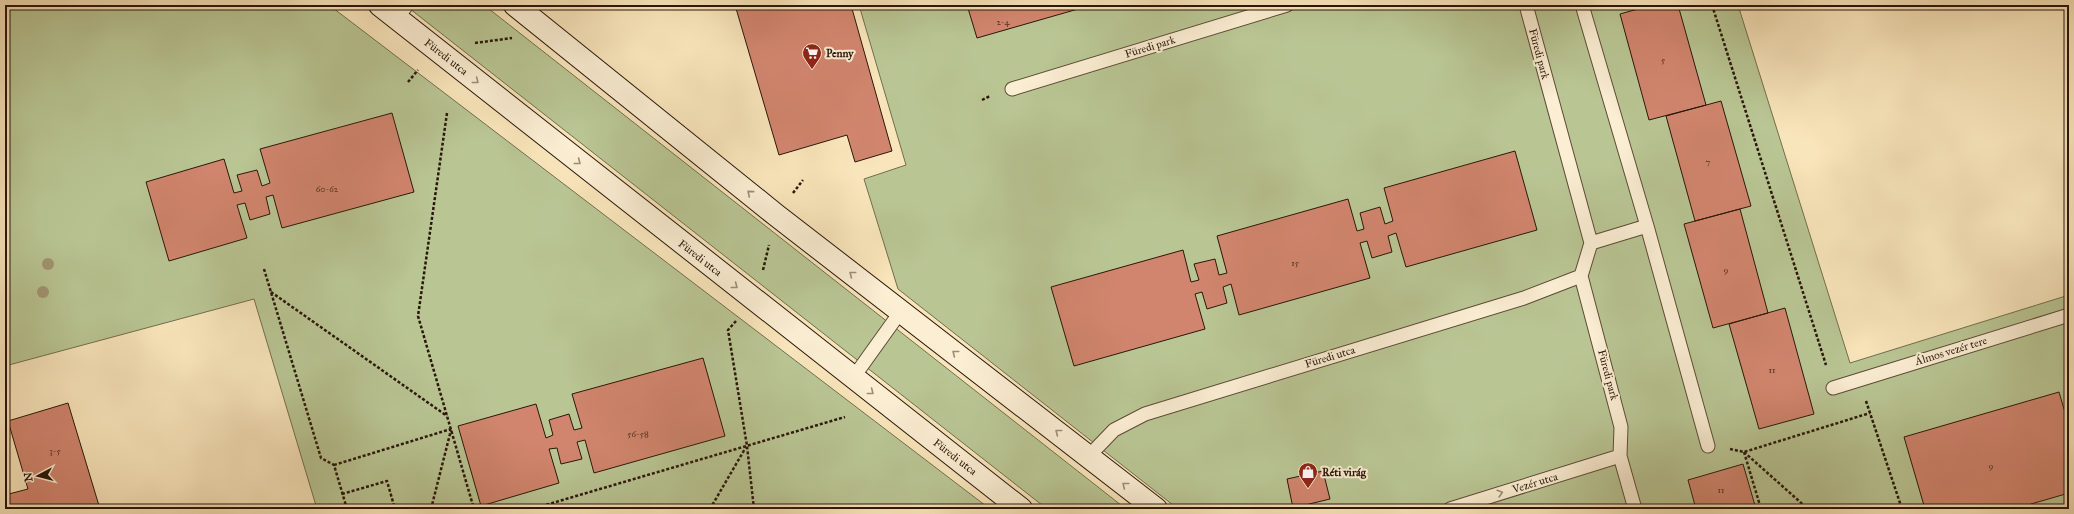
<svg xmlns="http://www.w3.org/2000/svg" width="2074" height="514" font-family="'IM FELL Great Primer',serif">
	<style>
		.green { fill: #b9c694; stroke: #716e4e }
		.building { fill: #d1856e; stroke: #291609 }
		.lines { fill: none; stroke-linecap: round; stroke-linejoin: round }
		.service-casing { stroke: #5d4a36; stroke-width: 15 }
		.secondary-casing { stroke: #291609; stroke-width: 24 }
		.path { stroke: #291609; stroke-width: 2.5; stroke-dasharray: 3 2; stroke-linecap: butt }
		.service { stroke: #fbeed3; stroke-width: 13 }
		.secondary { stroke: #fbeed3; stroke-width: 22 }
		.tree { fill: #a29574 }
		.oneway { stroke: #9c8d78 }
		.labels { text-anchor: middle; dominant-baseline: central; stroke-width: 4; stroke-linejoin: round; paint-order: stroke }
		.number-label { font-size: 9px; fill: #533222 }
		.street-label { font-size: 11px; fill: #291609; stroke: #fbeed3 }
		.poi-label { font-size: 11px; font-weight: bold; fill: #291609; stroke: #fbeed3; text-anchor: start }
	</style>
	<rect width="100%" height="100%" fill="#f9e5bb"/>
	<filter id="stains"><feTurbulence type="fractalNoise" baseFrequency=".005" numOctaves="4"/><feColorMatrix values="0 0 0 0 .2 0 0 0 0 .09 0 0 0 0 .02 0 0 0 .5 -.17"/></filter>
	<radialGradient id="worn" r=".72"><stop offset=".6" stop-color="#630" stop-opacity="0"/><stop offset="1" stop-color="#630" stop-opacity=".3"/></radialGradient>
	<!-- green -->
	<path class="green" d="M5,5H329L990,509H317L254,299L5,366Z
		M405,5H484L1126,509H1047Z
		M859,5H1738L1850,363L2069,295V509H1178L898,289L864,179L906,165Z"/>
	<!-- building -->
	<path class="building" d="M735,5H851L892,151L855,162L847,135L779,155Z
		M967,5H1092L977,38Z
		M1632,5H1652L1634,10Z
		M1652,5H1678L1706,105L1649,120L1620,14Z
		M1721,101L1751,206L1695,221L1666,116Z
		M392,113L414,192L282,228L273,195L266,197L270,214L250,220L245,203L237,205L247,238L169,261L146,182L224,159L234,193L242,191L237,175L257,170L262,186L270,183L260,149Z
		M1515,151L1537,230L1406,267L1396,233L1388,236L1392,252L1372,258L1367,241L1360,243L1370,278L1239,315L1231,284L1223,287L1227,303L1207,309L1202,292L1195,294L1205,329L1074,366L1051,287L1183,250L1191,282L1199,280L1194,264L1215,259L1219,275L1227,273L1217,236L1348,199L1357,231L1364,229L1360,213L1380,207L1385,224L1393,221L1384,188Z
		M1740,209L1768,313L1713,328L1684,224Z
		M1785,308L1814,414L1759,429L1729,324Z
		M703,358L725,436L594,473L585,440L577,442L582,459L561,464L557,448L549,449L559,483L481,506L458,426L536,404L546,438L553,435L549,420L569,414L574,430L582,428L572,394Z
		M2059,392L2069,426V493L2014,509H1925L1904,437Z
		M68,403L100,509H5V495L28,489L8,421Z
		M1743,464L1756,509H1696L1688,480Z
		M1323,471L1330,499L1293,508L1287,479Z"/>
	<g class="lines">
		<!-- service casing -->
		<g class="service-casing">
			<path id="service" d="M1526,5L1591,243L1581,276L1621,427L1620,456L1635,509
				M1582,5L1647,226
				M397,18L407,5
				M1012,89L1287,5
				M1591,243L1647,226L1708,446
				M853,378L901,311
				M1833,388L2069,315
				M1089,456L1114,430L1145,414L1524,298L1581,276
				M1450,509L1620,456"/>
		</g>
		<!-- secondary casing -->
		<g class="secondary-casing">
			<path id="secondary" d="M380,5L1021,509
				M515,5L776,215L1156,509"/>
		</g>
		<!-- path -->
		<path class="path" d="M1712,5L1826,365
			M475,43L512,38
			M408,82L418,70
			M982,100L990,96
			M447,113L418,316L474,509
			M793,193L803,180
			M264,269L321,458L334,465L347,509
			M763,270L769,245
			M271,292L447,416
			M736,321L728,330L747,446L754,509
			M1866,401L1902,509
			M1730,449L1744,452L1870,413
			M1744,452L1808,509
			M1744,452L1761,509
			M334,465L451,429
			M342,494L387,481L395,509
			M431,509L451,430
			M532,509L845,417
			M710,509L746,447"/>
		<!-- service -->
		<use href="#service" class="service"/>
		<!-- secondary -->
		<use href="#secondary" class="secondary"/>
	</g>
	<!-- trees -->
	<g class="tree">
		<circle cx="48" cy="264" r="6"/>
		<circle cx="43" cy="292" r="6"/>
	</g>
	<!-- one-way arrows -->
	<defs><path id="oneway-chevron" d="M-2-3.5L2.5 0L-2 3.5" fill="none" stroke-width="1.6" stroke-linecap="round" stroke-linejoin="round"/></defs>
	<g class="oneway">
		<use href="#oneway-chevron" transform="translate(476 81) rotate(38)"/>
		<use href="#oneway-chevron" transform="translate(578 162) rotate(38)"/>
		<use href="#oneway-chevron" transform="translate(750 193) rotate(-140)"/>
		<use href="#oneway-chevron" transform="translate(852 274) rotate(-142)"/>
		<use href="#oneway-chevron" transform="translate(735 286) rotate(38)"/>
		<use href="#oneway-chevron" transform="translate(955 353) rotate(-142)"/>
		<use href="#oneway-chevron" transform="translate(871 392) rotate(38)"/>
		<use href="#oneway-chevron" transform="translate(1058 432) rotate(-142)"/>
		<use href="#oneway-chevron" transform="translate(1125 485) rotate(-141)"/>
		<use href="#oneway-chevron" transform="translate(1500 493) rotate(-17)"/>
	</g>
	<!-- icons -->
	<defs>
		<g id="supermarket-pin" transform="scale(1)"><path d="M0 17L-7.5 6A9.5 9.5 0 1 1 7.5 6Z" fill="#8f2418" stroke="#fbeed3"/><path d="M-6-5.5h2.5l.6 2H6L4.5 2H-2.5L-4.4-4H-6ZM-1.5 3.2a1.3 1.3 0 1 0 .1 0ZM3 3.2a1.3 1.3 0 1 0 .1 0Z" fill="#fff"/></g>
		<g id="shop-pin" transform="scale(1)"><path d="M0 17L-7.5 6A9.5 9.5 0 1 1 7.5 6Z" fill="#8f2418" stroke="#fbeed3"/><path d="M-5-2.5h2.3a2.7 3.5 0 0 1 5.4 0H5L5.5 6h-11ZM-1.5-2.5h3a1.5 2.3 0 0 0-3 0Z" fill="#fff"/></g>
	</defs>
	<g fill-rule="evenodd">
		<use href="#supermarket-pin" x="812" y="53"/>
		<use href="#shop-pin" x="1308" y="472"/>
	</g>
	<g class="labels">
		<!-- number labels -->
		<g class="number-label">
			<text x="1003" y="21">2-4</text>
			<text x="1663" y="59">5</text>
			<text x="1708" y="161">7</text>
			<text x="327" y="188">60-62</text>
			<text x="1295" y="262">15</text>
			<text x="1726" y="269">9</text>
			<text x="1772" y="369">11</text>
			<text x="638" y="433">56-58</text>
			<text x="55" y="450">3-5</text>
			<text x="1991" y="465">9</text>
			<text x="1721" y="489">11</text>
		</g>
		<!-- street labels -->
		<g class="street-label">
			<text transform="translate(1150 47) rotate(-17)">Füredi park</text>
			<text transform="translate(1539 54) rotate(75)">Füredi park</text>
			<text transform="translate(446 57) rotate(38)">Füredi utca</text>
			<text transform="translate(700 258) rotate(38)">Füredi utca</text>
			<text transform="translate(1951 351) rotate(-17)">Álmos vezér tere</text>
			<text transform="translate(1330 357) rotate(-17)">Füredi utca</text>
			<text transform="translate(1608 375) rotate(75)">Füredi park</text>
			<text transform="translate(955 457) rotate(38)">Füredi utca</text>
			<text transform="translate(1535 483) rotate(-17)">Vezér utca</text>
		</g>
		<!-- poi labels -->
		<g class="poi-label">
			<text x="826" y="53">Penny</text>
			<text x="1322" y="472">Réti virág</text>
		</g>
	</g>
	<!-- margin -->
	<rect width="2074" height="514" fill="none" stroke="#f9e5bb" stroke-width="20"/>
	<rect x="6" y="6" width="2062" height="502" fill="none" stroke="#291609" stroke-width="2"/>
	<rect x="10" y="10" width="2054" height="494" fill="none" stroke="#291609"/>
	<!-- north arrow -->
	<g transform="translate(38 476) rotate(263)" stroke="#fbeed3" stroke-width="3" paint-order="stroke">
	<path d="M0-3L7 15L0 10L-7 15Z" fill="#291609"/>
	<text y="-6" font-size="11" font-weight="bold" text-anchor="middle" fill="#291609">N</text>
	</g>
	<rect width="100%" height="100%" filter="url(#stains)"/>
	<rect width="100%" height="100%" fill="url(#worn)"/>
</svg>
